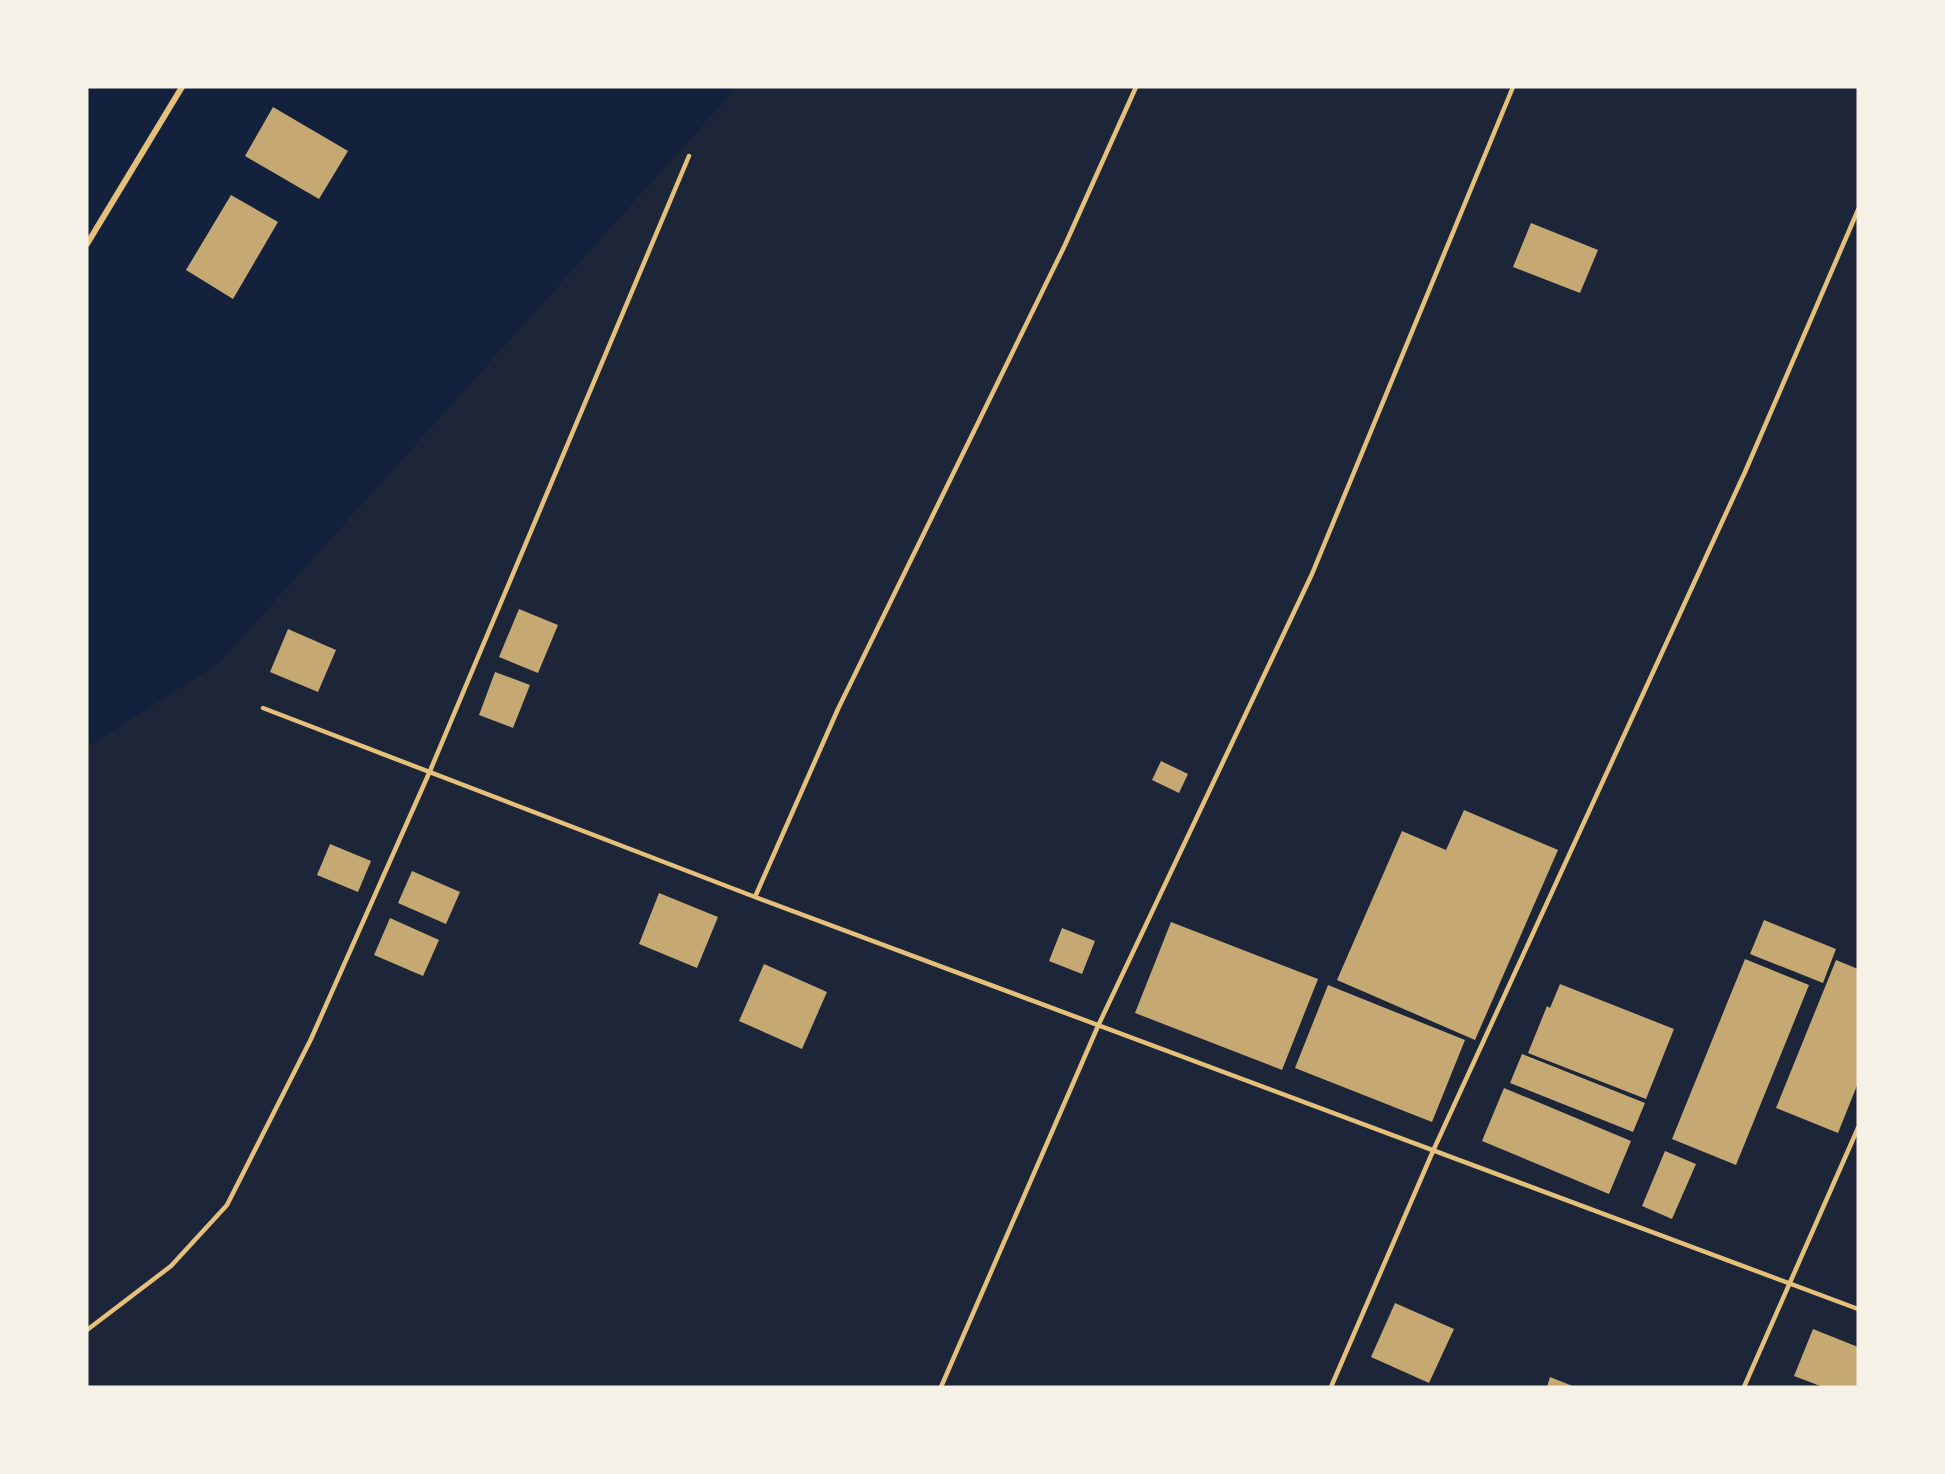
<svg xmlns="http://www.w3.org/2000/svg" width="1945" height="1474" font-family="'Noto Sans',sans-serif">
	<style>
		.green { fill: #1d2539 }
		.building { fill: #c6a872 }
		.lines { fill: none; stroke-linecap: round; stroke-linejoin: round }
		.service { stroke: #e5c07b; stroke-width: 4.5 }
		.minor { stroke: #e5c07b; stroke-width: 6 }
	</style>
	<rect width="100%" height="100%" fill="#14213d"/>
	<!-- green -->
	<path class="green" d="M737,87H1858V1387H87V747L219,663Z"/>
	<!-- building -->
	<path class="building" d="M273,107L348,151L319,199L245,156Z
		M231,195L278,222L233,299L186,270Z
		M1531,223L1598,250L1580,293L1513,267Z
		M519,609L558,625L538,673L499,657Z
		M288,629L336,650L318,692L270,672Z
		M495,672L530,685L513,728L479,715Z
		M1161,761L1188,774L1179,793L1152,780Z
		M1464,810L1558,850L1475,1040L1337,980L1402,831L1446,850Z
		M330,844L371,861L358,892L317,875Z
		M412,871L460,892L446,924L398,903Z
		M659,893L718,917L697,968L639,944Z
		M390,918L439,940L423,976L374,955Z
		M1764,920L1836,949L1823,983L1750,954Z
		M1171,922L1318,979L1282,1070L1135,1013Z
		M1062,928L1095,941L1082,974L1049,961Z
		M1745,959L1809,985L1736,1165L1672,1139Z
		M1836,960L1858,969V1083L1838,1133L1776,1108Z
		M764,964L827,992L802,1049L739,1021Z
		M1560,984L1674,1029L1646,1099L1528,1053L1547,1006L1550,1008Z
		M1328,985L1465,1040L1432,1122L1295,1068Z
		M1522,1054L1645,1103L1633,1132L1510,1083Z
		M1504,1088L1631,1141L1609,1194L1482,1141Z
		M1665,1151L1696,1164L1672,1219L1642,1206Z
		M1395,1303L1454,1329L1429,1383L1371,1357Z
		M1813,1329L1858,1347V1387H1823L1794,1376Z
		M1550,1377L1575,1387H1547Z"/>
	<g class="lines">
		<!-- service -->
		<path class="service" d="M263,708L755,897L1858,1309
			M755,897L838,709L1065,245L1136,87
			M87,1330L171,1266L227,1205L311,1039L430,771L689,156
			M941,1387L1098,1026L1312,574L1513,87
			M1331,1387L1433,1151L1745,472L1858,210
			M1744,1387L1858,1128"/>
		<!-- minor -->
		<path class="minor" d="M87,244L182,87"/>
	</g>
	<!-- border -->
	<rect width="1945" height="1474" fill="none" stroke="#f6f1e7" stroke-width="177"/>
</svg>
